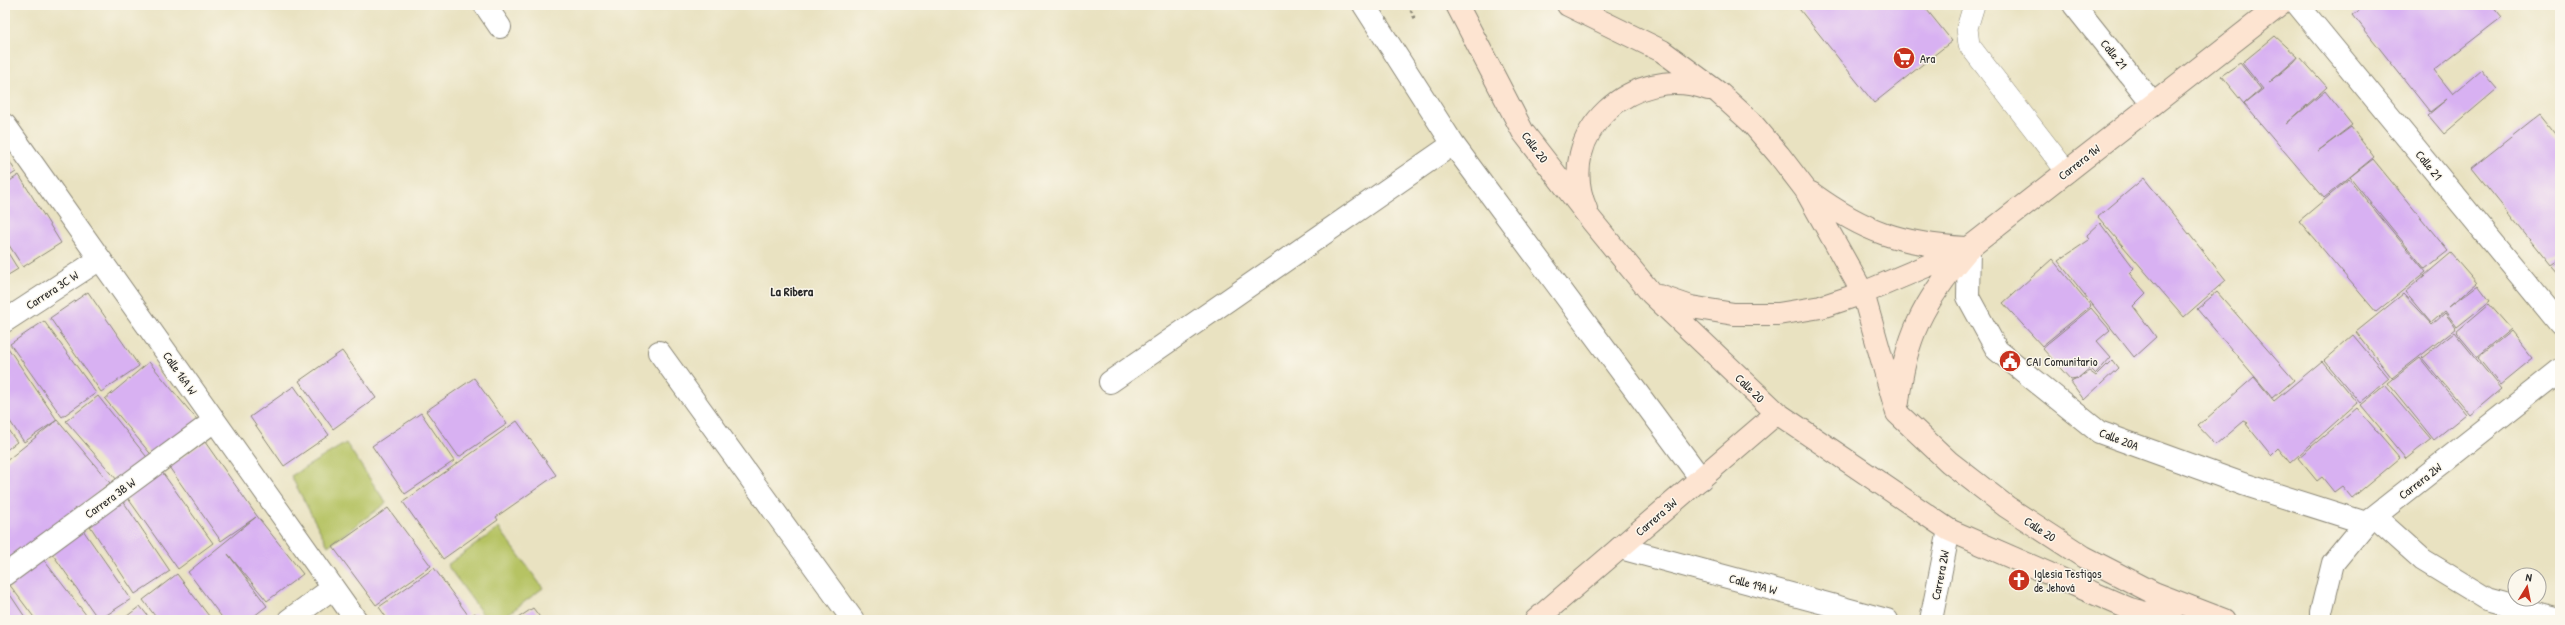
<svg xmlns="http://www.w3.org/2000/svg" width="2565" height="625" font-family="'Patrick Hand',sans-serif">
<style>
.green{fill:#b6c364;stroke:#707748}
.building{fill:#d8b1f2}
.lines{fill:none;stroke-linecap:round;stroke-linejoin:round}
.lane-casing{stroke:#8a8676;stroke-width:22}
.street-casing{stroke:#8a8676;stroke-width:24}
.secondary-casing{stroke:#8a8676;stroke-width:24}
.path{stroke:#8a8676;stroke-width:2.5;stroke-dasharray:3 3;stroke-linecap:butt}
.lane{stroke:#fff;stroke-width:21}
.street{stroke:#fff;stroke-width:22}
.secondary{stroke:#fde4d1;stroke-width:22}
.labels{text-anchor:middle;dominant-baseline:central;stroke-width:3;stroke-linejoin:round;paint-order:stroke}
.street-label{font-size:12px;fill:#2b2b2b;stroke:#fbf7ec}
.poi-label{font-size:12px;fill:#2b2b2b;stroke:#fbf7ec;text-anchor:start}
.neighbourhood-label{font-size:13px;font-weight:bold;fill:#2b2b2b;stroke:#fbf7ec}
</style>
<rect width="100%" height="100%" fill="#fbf7ec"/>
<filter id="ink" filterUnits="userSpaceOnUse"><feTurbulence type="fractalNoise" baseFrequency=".025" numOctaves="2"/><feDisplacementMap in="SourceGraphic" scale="8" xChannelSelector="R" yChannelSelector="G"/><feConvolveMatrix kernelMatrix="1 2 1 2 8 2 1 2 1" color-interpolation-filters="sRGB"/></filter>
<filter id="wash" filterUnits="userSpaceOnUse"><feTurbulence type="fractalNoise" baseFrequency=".012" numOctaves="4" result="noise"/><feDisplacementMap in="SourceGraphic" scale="16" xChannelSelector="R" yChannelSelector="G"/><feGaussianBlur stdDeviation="0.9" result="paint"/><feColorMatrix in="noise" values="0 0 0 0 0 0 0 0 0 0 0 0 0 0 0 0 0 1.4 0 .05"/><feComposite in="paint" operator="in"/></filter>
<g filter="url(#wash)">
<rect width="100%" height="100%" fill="#e9e2c1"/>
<!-- green -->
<path class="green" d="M 346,443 L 386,503 L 328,546 L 291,476 Z
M 499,528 L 543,588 L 500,620 L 487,620 L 447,565 Z"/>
<g id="blocks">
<!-- building -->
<path class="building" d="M 1796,5 L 1923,5 L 1952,41 L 1874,103 Z
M 2366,5 L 2492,5 L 2502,17 L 2434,70 L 2453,94 L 2481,70 L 2497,89 L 2444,134 L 2428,115 L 2447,99 L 2430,112 L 2353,15 Z
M 2275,36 L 2298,57 L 2269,83 L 2300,57 L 2327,87 L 2286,124 L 2325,91 L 2352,125 L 2318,151 L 2351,127 L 2374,157 L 2324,198 L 2244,104 L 2263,89 L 2242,63 Z
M 2240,63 L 2261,89 L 2244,104 L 2221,76 Z
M 2540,114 L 2560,139 L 2560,258 L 2550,265 L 2472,168 Z
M 5,154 L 16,172 L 5,179 Z
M 2373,159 L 2448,251 L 2425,269 L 2350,177 Z
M 19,175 L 61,243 L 23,267 L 5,239 L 5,184 Z
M 2144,178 L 2226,280 L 2184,317 L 2098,217 Z
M 2349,179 L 2426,272 L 2376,312 L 2299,221 Z
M 2100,223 L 2134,268 L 2129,273 L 2146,293 L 2133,306 L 2156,337 L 2134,357 L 2058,261 L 2089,240 L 2087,235 Z
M 5,248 L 18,269 L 5,277 Z
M 2451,253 L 2477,283 L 2449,307 L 2478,285 L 2490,301 L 2457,327 L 2445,311 L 2431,323 L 2405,292 Z
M 2052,259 L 2091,306 L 2042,346 L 2003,303 Z
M 2560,260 L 2560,276 L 2552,267 Z
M 88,292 L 139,366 L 101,392 L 50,318 Z
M 2217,292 L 2294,380 L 2273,398 L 2197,309 Z
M 2403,294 L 2432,325 L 2445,313 L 2456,328 L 2392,378 L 2356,332 Z
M 2489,304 L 2511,329 L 2477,357 L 2456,332 Z
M 2091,308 L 2110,330 L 2097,341 L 2111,357 L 2096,374 L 2090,368 L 2077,379 L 2089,371 L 2096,376 L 2112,360 L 2118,368 L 2084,400 L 2071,382 L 2077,379 L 2071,380 L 2042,348 Z
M 44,321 L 96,393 L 62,417 L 10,344 Z
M 2511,331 L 2533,358 L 2500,385 L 2478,358 Z
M 2454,332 L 2501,389 L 2470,415 L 2422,358 Z
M 2353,335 L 2389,378 L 2360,403 L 2324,360 Z
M 6,345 L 57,420 L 24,442 L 5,414 Z
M 342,351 L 376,398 L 333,429 L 299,381 Z
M 2420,358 L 2466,414 L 2434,440 L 2388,383 Z
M 2322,361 L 2357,403 L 2290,463 L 2278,448 L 2271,455 L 2246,424 L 2248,423 L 2244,421 L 2216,445 L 2198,426 L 2254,377 L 2274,401 Z
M 149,362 L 199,422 L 154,458 L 105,399 Z
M 474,378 L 507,424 L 459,457 L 426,411 Z
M 2385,385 L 2431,439 L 2406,459 L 2361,405 Z
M 294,386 L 329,435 L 284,466 L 250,417 Z
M 98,396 L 150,461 L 118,481 L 66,421 Z
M 2357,408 L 2400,458 L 2352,498 L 2342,486 L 2334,492 L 2322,477 L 2317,481 L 2298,458 Z
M 421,413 L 454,461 L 405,494 L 372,446 Z
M 57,420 L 110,483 L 5,566 L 5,462 Z
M 517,421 L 556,475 L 496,517 L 498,520 L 443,559 L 403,502 Z
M 5,426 L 17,442 L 5,451 Z
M 205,442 L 257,516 L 303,574 L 267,601 L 228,554 L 267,606 L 249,620 L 224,620 L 188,572 L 256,517 L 221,541 L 169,467 Z
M 162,472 L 213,543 L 178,569 L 127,497 Z
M 123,501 L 170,571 L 135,594 L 88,523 Z
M 388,508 L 431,566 L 376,605 L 333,547 Z
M 83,530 L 131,599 L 99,620 L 51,552 Z
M 43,559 L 90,620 L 36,620 L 9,584 Z
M 434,568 L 468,615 L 460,620 L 388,620 L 379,607 Z
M 177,574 L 212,620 L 158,620 L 143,600 Z
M 5,587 L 27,620 L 5,620 Z
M 140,606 L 151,620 L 122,620 Z
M 533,608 L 542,620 L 515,620 Z
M 475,613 L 480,620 L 465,620 Z"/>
</g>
</g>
<g filter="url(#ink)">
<use href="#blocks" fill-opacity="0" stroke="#8a8676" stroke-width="1"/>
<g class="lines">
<!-- lane casing -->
<g class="lane-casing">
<path id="lane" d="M 1974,5 L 1967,28 L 1969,45 L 2067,172"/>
</g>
<!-- street casing -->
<g class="street-casing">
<path id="street" d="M 485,5 L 500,27
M 1364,5 L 1453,144 L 1701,479
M 2074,5 L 2153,104
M 2298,5 L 2560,324
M 5,125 L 356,620
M 1969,248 L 1968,297 L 1997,350 L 2099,432 L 2243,484 L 2366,523
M 5,321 L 100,259
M 659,352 L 853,620
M 1110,382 L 1453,144
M 2375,517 L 2423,560 L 2487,599 L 2560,619
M 1620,548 L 1887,620
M 5,575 L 214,421
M 289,620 L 333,588
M 1931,620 L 1949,530
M 2321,620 L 2321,612 L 2333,563 L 2366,523 L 2560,370"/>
</g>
<!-- secondary casing -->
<g class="secondary-casing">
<path id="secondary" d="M 1457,5 L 1523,132 L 1592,221 L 1651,293 L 1777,413 L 1949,530 L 2130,609 L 2172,620
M 1568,5 L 1662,51 L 1719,93 L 1751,122 L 1779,155 L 1805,189 L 1863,293 L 1897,413 L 1949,462 L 2007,507 L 2084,557 L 2154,593 L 2224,620
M 1811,193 C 1865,232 1900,244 1966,248
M 1586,209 C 1553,133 1634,62 1708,89
M 1659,296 L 1691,307 L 1734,314 L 1778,314 L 1821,307 L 1863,293 L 1969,248 L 2280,5
M 1898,402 C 1905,337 1924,301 1966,252
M 1536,620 L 1777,413"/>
</g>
<!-- path -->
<path class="path" d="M 1408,5 L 1416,21"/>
<!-- lane -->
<use href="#lane" class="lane"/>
<!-- street -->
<use href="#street" class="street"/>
<!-- secondary -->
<use href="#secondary" class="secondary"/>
</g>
</g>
<!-- icons -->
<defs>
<g id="supermarket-disc" transform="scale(1.15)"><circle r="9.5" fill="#c8321e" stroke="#fbf7ec"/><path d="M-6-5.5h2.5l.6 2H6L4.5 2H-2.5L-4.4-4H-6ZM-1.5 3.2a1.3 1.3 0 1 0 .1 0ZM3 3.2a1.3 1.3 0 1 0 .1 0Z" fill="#fff"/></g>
<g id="civic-disc" transform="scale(1.15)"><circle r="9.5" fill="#c8321e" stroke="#fbf7ec"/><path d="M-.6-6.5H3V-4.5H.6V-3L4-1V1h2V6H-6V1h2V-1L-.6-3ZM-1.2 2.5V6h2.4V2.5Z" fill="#fff"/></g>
<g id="church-disc" transform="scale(1.15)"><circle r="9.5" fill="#c8321e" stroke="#fbf7ec"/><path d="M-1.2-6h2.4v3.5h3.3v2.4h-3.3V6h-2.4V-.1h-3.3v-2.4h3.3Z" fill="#fff"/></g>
</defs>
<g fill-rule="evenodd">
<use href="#supermarket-disc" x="1904" y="58"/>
<use href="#civic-disc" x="2010" y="361"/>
<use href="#church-disc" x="2019" y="580"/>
</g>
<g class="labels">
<!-- street labels -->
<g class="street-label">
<text transform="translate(2114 54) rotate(51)">Calle 21</text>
<text transform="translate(1535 147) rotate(53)">Calle 20</text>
<text transform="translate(2079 162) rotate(-38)">Carrera 1W</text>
<text transform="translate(2429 165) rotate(51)">Calle 21</text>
<text transform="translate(52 290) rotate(-33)">Carrera 3C W</text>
<text transform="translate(180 373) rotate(55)">Calle 16A W</text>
<text transform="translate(1750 388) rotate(44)">Calle 20</text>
<text transform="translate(2119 439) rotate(21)">Calle 20A</text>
<text transform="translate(2420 481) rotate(-38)">Carrera 2W</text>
<text transform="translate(110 498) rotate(-36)">Carrera 3B W</text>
<text transform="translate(1656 517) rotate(-41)">Carrera 3W</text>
<text transform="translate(2040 529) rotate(33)">Calle 20</text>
<text transform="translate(1940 575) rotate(-79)">Carrera 2W</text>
<text transform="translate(1753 584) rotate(15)">Calle 19A W</text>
</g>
<!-- poi labels -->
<g class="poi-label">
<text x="1920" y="58">Ara</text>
<text x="2026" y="361">CAI Comunitario</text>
<text x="2034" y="573">Iglesia Testigos<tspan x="2034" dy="14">de Jehová</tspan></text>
</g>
<!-- neighbourhood labels -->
<g class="neighbourhood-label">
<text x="792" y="291">La Ribera</text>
</g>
</g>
<!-- margin -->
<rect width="2565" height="625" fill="none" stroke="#fbf7ec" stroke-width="20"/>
<!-- north arrow -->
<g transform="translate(2527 587) rotate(10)"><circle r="19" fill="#fbf7ec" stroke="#a8a59f"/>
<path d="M0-3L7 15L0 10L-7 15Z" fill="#c8321e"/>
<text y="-6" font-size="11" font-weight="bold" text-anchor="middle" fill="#2b2b2b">N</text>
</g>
</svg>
